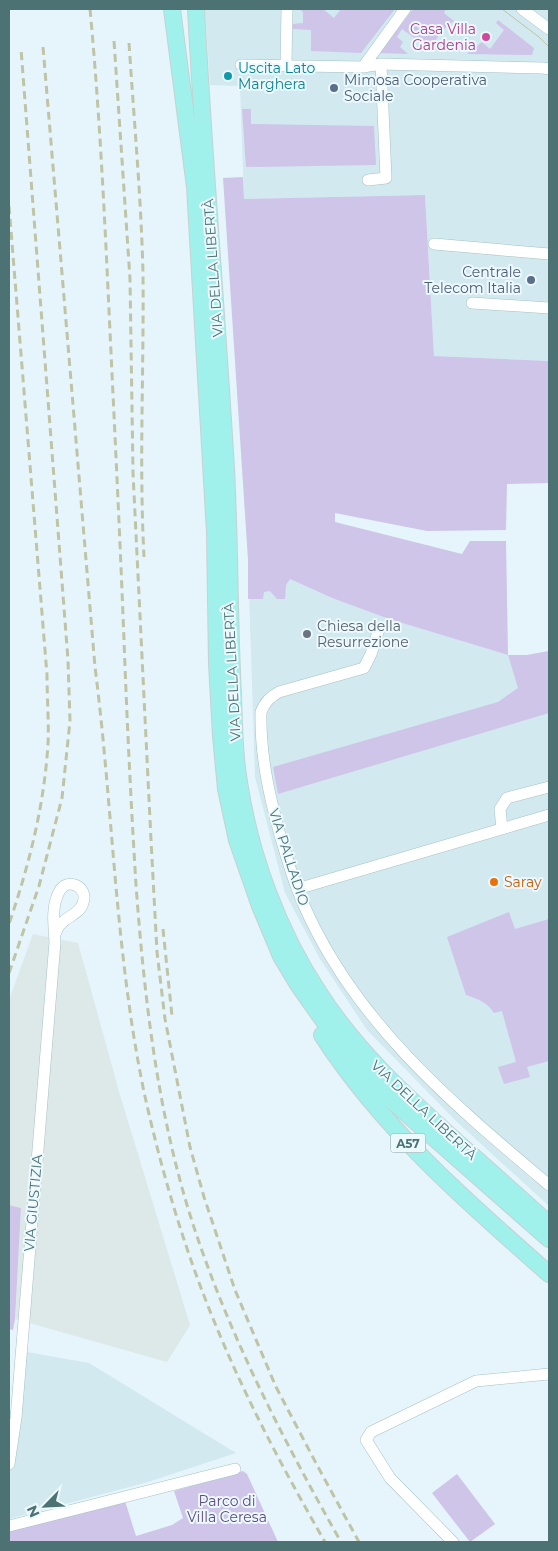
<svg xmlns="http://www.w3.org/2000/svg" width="558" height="1551" font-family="Montserrat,sans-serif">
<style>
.residential{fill:#d2e9ef}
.industrial{fill:#dde8e9}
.green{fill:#cec5e8}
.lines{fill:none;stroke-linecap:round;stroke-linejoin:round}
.minor-casing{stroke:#a5c2c5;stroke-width:12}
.highway-casing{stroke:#c6d2d2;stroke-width:18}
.minor{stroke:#fff;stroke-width:11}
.highway{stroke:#a0f1eb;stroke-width:16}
.tram{stroke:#bec4a5;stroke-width:1}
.rail{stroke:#bec4a5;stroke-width:3;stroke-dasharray:8 5;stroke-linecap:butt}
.hotel-dot{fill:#d1479c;stroke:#ecf9fe;stroke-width:2}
.culture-dot{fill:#0f9aa8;stroke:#ecf9fe;stroke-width:2}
.service-dot{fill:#5c6f8a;stroke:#ecf9fe;stroke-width:2}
.worship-dot{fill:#6b7280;stroke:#ecf9fe;stroke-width:2}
.food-dot{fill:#e8710a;stroke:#ecf9fe;stroke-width:2}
.labels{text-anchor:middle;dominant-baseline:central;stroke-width:4;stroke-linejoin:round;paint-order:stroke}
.shield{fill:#ecf9fe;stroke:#7c9a9d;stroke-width:1}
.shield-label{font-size:12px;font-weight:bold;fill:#4c7273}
.hotel-label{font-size:14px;fill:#b23c85;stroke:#ecf9fe;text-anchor:end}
.culture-label{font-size:14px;fill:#0d838f;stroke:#ecf9fe;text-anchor:start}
.service-label{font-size:14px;fill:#4e5e75;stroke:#ecf9fe;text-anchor:start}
.street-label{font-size:14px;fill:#4c7273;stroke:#ecf9fe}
.worship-label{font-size:14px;fill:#5b616d;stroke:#ecf9fe;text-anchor:start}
.food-label{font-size:14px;fill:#c56008;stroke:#ecf9fe;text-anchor:start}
.park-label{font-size:14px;fill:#5f4b83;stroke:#ecf9fe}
</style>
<rect width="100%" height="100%" fill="#e6f5fb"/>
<!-- residential -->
<path class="residential" d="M 205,9 L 549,9 L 549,361 L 434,356 L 425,195 L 244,199 L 240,86 L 210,85 Z
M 248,560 L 332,598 L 389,619 L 508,655 L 527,655 L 549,651 L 549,1206 L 457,1122 L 367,1030 L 320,959 L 285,893 L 255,777 Z
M 16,1350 L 89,1363 L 236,1453 L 148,1482 L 9,1519 L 9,1410 L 11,1410 Z"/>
<!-- industrial -->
<path class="industrial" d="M 33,934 L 78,943 L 120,1095 L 190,1325 L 167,1362 L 15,1319 L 21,1208 L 9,1205 L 9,1000 Z"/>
<!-- green -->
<path class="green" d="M 299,9 L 323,9 L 334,18 L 341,9 L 395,9 L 361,53 L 311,51 L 311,30 L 293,29 L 293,24 L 303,23 L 303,12 Z
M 413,9 L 446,9 L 444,13 L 454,21 L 443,30 L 432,45 L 417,40 L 402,29 L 397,37 L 403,42 L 400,47 L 408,54 L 379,53 Z
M 498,20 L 534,48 L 532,55 L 467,54 L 482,42 L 490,49 L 504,30 L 496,23 Z
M 242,109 L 251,109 L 251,124 L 374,126 L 376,165 L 246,167 Z
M 243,177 L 244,199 L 425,195 L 434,356 L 549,361 L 549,483 L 507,484 L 506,530 L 427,531 L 335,513 L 335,522 L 462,554 L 470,541 L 506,541 L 508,655 L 527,655 L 549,651 L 549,713 L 278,794 L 273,767 L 498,702 L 518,688 L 508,655 L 389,619 L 332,598 L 290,579 L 286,585 L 285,599 L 277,599 L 270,591 L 264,592 L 263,599 L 248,599 L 248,560 L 223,178 Z
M 509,912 L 515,929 L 549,919 L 549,1061 L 527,1067 L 530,1077 L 504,1084 L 498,1067 L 516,1062 L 502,1011 L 494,1013 C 487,1002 478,999 466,995 L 447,937 Z
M 9,1205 L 21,1208 L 15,1319 L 13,1330 L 9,1329 Z
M 243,1471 L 247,1474 L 278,1542 L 9,1542 L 9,1530 L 125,1501 L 136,1536 L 172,1525 L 183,1518 L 174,1491 Z
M 457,1474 L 495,1524 L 470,1542 L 432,1493 Z"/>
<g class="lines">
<!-- minor casing -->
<g class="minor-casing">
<path id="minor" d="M 522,9 L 549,29
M 241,65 L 363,67 L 381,64 L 543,68 L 549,69
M 286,65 L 287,9
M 363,67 L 405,9
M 368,180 L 386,178 L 381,64
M 434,244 L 549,254
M 472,303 L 549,308
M 379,629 L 371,654 L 364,668 L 279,692 C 270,697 265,702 261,712 C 260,754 269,795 280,835 C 287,858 293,881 303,903 C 354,1022 453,1104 549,1185
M 502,829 L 500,809 L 507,798 L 549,787
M 297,889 L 549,815
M 9,1464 L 16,1418 L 55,942 C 54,926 51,907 59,892 C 67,876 89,887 83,903 C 80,914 67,916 61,924 C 58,926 57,930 55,934
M 9,1526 L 235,1469
M 453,1542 L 390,1478 L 366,1440 L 371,1432 L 476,1381 L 549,1374"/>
</g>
<!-- highway casing -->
<g class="highway-casing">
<path id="highway" d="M 172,9 L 195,187 L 215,532 L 217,663 L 221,736 L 226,789 L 237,840 L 260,906 L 281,956 L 299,986 L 328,1027 L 382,1092 L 549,1239
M 196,9 C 204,162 217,315 226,469 C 230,544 229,620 233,695 C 234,724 234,754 239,782 C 250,855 278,931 319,993 C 357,1052 407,1097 459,1144 C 489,1170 519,1197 549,1224
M 322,1035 C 382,1128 467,1202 549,1274"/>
</g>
<!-- minor -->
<use href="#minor" class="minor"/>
<!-- highway -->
<use href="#highway" class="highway"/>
<!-- tram -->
<path class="tram" d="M 502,9 L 539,37 L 549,47"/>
<!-- rail -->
<path class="rail" d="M 90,9 C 100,116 105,224 110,332 C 115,435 120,538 124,640 C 127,722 131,804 136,885 C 144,993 156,1101 187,1205 C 223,1324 280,1434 341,1542
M 114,41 L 130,279 L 133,473 L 151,840 L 157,952 L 165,1019 L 190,1147 L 204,1197 L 235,1290 L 276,1387 L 318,1467 L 359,1542
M 129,43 C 134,120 141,196 143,273 C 144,368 139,463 144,557
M 43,47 L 95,667 C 113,808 115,952 144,1092 C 162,1174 186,1255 219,1333 C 249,1405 286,1474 325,1542
M 9,206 L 47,675 C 47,698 49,722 48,744 C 44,807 29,865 9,924
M 163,929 L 172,1016
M 9,973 L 39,886 L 62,798 L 70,721 L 68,660 L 21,49"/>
</g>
<!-- markers -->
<circle class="hotel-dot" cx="486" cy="37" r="5"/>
<circle class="culture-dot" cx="228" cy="76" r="5"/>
<g class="service-dot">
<circle cx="334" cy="88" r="5"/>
<circle cx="531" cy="280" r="5"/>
</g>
<circle class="worship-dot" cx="307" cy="634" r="5"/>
<circle class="food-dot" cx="494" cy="882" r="5"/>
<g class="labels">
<!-- shield labels -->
<rect class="shield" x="390.5" y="1133.5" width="35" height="19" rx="4"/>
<g class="shield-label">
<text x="408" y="1143">A57</text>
</g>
<!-- hotel labels -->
<g class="hotel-label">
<text x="476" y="29">Casa Villa<tspan x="476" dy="16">Gardenia</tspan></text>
</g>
<!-- culture labels -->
<g class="culture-label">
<text x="238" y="68">Uscita Lato<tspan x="238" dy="16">Marghera</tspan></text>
</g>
<!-- service labels -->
<g class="service-label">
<text x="344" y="80">Mimosa Cooperativa<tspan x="344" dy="16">Sociale</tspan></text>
<text x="521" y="272" text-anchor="end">Centrale<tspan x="521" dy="16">Telecom Italia</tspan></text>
</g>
<!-- street labels -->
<g class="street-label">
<text transform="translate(213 268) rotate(-94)">VIA DELLA LIBERTÀ</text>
<text transform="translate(232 672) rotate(-93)">VIA DELLA LIBERTÀ</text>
<text transform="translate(289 857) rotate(72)">VIA PALLADIO</text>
<text transform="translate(424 1110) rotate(43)">VIA DELLA LIBERTÀ</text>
<text transform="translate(33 1203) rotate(-85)">VIA GIUSTIZIA</text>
</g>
<!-- worship labels -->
<g class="worship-label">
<text x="317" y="626">Chiesa della<tspan x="317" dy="16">Resurrezione</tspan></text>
</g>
<!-- food labels -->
<g class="food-label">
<text x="504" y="882">Saray</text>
</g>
<!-- park labels -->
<g class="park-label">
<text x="227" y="1501">Parco di<tspan x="227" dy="16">Villa Ceresa</tspan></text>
</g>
</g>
<!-- border -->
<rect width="558" height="1551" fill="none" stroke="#4c7273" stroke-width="20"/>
<!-- north arrow -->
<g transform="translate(45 1506) rotate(246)" stroke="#ecf9fe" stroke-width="4" paint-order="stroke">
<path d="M0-4L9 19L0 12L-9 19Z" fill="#4c7273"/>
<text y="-8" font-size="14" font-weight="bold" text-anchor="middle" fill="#4c7273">N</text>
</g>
</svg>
